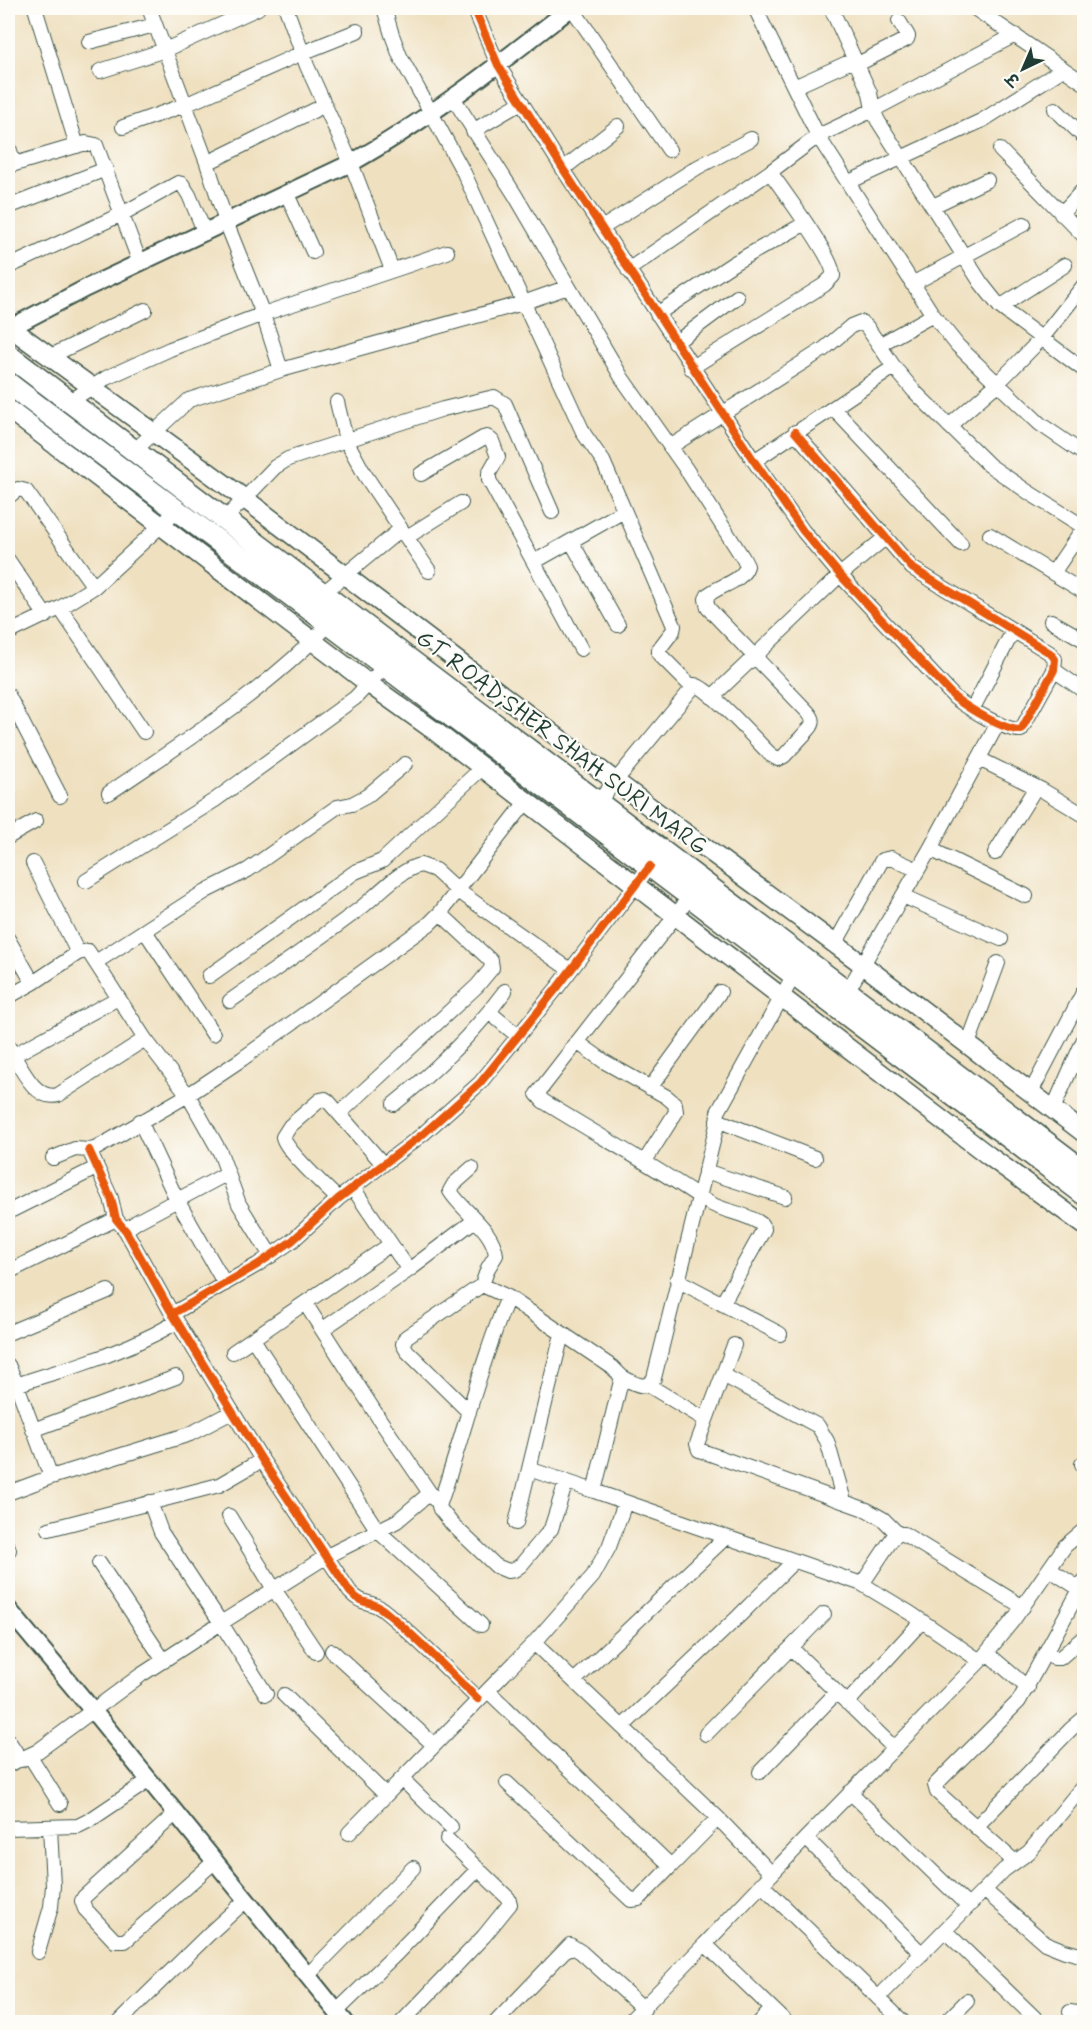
<svg xmlns="http://www.w3.org/2000/svg" width="1092" height="2030" font-family="Mynerve,'Playpen Sans Deva',sans-serif">
<style>
.lines{fill:none;stroke-linecap:round;stroke-linejoin:round}
.minor-casing{stroke:#3e5549;stroke-width:16}
.tertiary-casing{stroke:#3e5549;stroke-width:20}
.secondary-casing{stroke:#3e5549;stroke-width:21}
.primary-casing{stroke:#3e5549;stroke-width:24}
.minor{stroke:#fff;stroke-width:14}
.tertiary{stroke:#fff;stroke-width:16}
.secondary{stroke:#fff;stroke-width:18}
.primary{stroke:#fff;stroke-width:21}
.rail{stroke:#1f3d34;stroke-width:3;stroke-dasharray:9 4.5;stroke-linecap:butt}
.cycleway-casing{stroke:#fdfcf7;stroke-width:11}
.cycleway{stroke:#e8590c;stroke-width:8}
.labels{text-anchor:middle;dominant-baseline:central;stroke-width:4.5;stroke-linejoin:round;paint-order:stroke}
.street-label{font-size:24px;fill:#1f3d34;stroke:#fdfcf7}
</style>
<rect width="100%" height="100%" fill="#fdfcf7"/>
<filter id="ink" filterUnits="userSpaceOnUse"><feTurbulence type="fractalNoise" baseFrequency=".0167" numOctaves="2"/><feDisplacementMap in="SourceGraphic" scale="12" xChannelSelector="R" yChannelSelector="G"/><feConvolveMatrix kernelMatrix="1 2 1 2 8 2 1 2 1" color-interpolation-filters="sRGB"/></filter>
<filter id="wash" filterUnits="userSpaceOnUse"><feTurbulence type="fractalNoise" baseFrequency=".008" numOctaves="4" result="noise"/><feDisplacementMap in="SourceGraphic" scale="24" xChannelSelector="R" yChannelSelector="G"/><feGaussianBlur stdDeviation="1.35" result="paint"/><feColorMatrix in="noise" values="0 0 0 0 0 0 0 0 0 0 0 0 0 0 0 0 0 1.4 0 .05"/><feComposite in="paint" operator="in"/></filter>
<g filter="url(#wash)">
<rect width="100%" height="100%" fill="#efe0c0"/>
</g>
<g filter="url(#ink)">
<g class="lines">
<!-- minor casing -->
<g class="minor-casing">
<path id="minor" d="M 35,8 L 77,146
M 149,8 L 207,163 L 226,222 L 263,314 L 281,370
M 286,8 L 307,66 L 351,163 L 392,270
M 384,8 L 392,35 L 400,56 L 464,173 L 584,434 L 603,461 L 674,626 L 673,631 L 659,649 L 659,654 L 692,687
M 474,8 L 498,65 L 563,169 L 754,461 L 803,531 L 840,575 L 955,698 C 968,708 1005,731 1021,730 L 1054,670 L 1055,659 L 1050,653 L 912,568 L 795,432
M 572,8 L 669,150
M 755,8 L 818,136 L 933,315 L 958,346 L 1040,424 L 1084,454
M 831,8 L 870,93 L 873,110 L 878,121 L 981,283 L 1000,307 L 1084,370
M 974,8 L 1084,83
M 89,42 L 155,25
M 856,65 L 907,39 L 908,36 L 899,21
M 100,71 L 165,50 L 258,8
M 794,87 L 854,60
M 454,99 L 515,195 L 622,378 L 686,469 L 743,558 L 747,566 C 742,582 720,585 708,595 L 706,599 L 708,608 L 805,709 C 812,716 816,721 809,729 L 784,756 L 778,759 L 771,755 C 757,742 710,688 695,685 L 593,808
M 1055,109 L 1084,137
M 123,127 L 185,105 L 302,53 L 357,31
M 473,131 L 522,102
M 8,144 L 14,164
M 1000,150 L 1084,236
M 207,163 L 325,105
M 8,166 L 86,143 L 96,145 L 140,263
M 563,169 L 618,126
M 849,182 L 983,120 L 1063,69
M 287,194 L 313,252
M 933,206 L 987,180
M 8,207 L 106,169
M 1061,214 L 1084,189
M 602,228 L 698,167 L 751,139
M 8,267 L 122,214 L 178,183 L 182,184 L 189,195 L 205,233
M 628,270 L 770,172 L 818,136 L 873,110 L 1015,35
M 912,284 L 1024,224
M 1000,307 L 1065,265
M 657,314 L 734,263 L 806,223
M 675,343 L 737,297
M 879,345 L 933,315
M 49,357 L 145,310
M 691,368 L 824,285 L 833,276 C 836,261 781,188 770,172
M 69,402 L 106,378 L 170,349 L 263,314 L 447,252
M 337,402 L 346,440 L 365,475 L 429,571
M 833,408 L 961,544
M 949,426 L 997,384 L 1042,338 L 1084,285
M 670,447 L 824,349 L 851,326 L 861,322 L 867,327 L 894,367 L 914,391 L 989,465 L 1028,492 L 1084,527
M 134,451 L 189,400 L 281,370 L 523,303 L 568,287
M 754,461 L 894,367
M 421,474 L 483,438 L 487,437 L 492,441 L 498,457 L 489,473 L 489,480 L 581,649
M 8,497 L 18,489 L 26,491 L 94,587 L 60,608
M 224,520 L 275,467 L 288,459 L 443,409 L 494,397 L 505,404 L 552,512
M 990,535 L 1084,592
M 407,537 L 461,503
M 571,541 L 618,625
M 8,560 L 46,616
M 534,562 L 624,511
M 1053,573 L 1084,527
M 94,587 L 168,519
M 322,594 L 401,529
M 1051,621 L 1084,640
M 8,633 L 60,608 L 144,732
M 1054,670 L 1084,691
M 8,695 L 60,796
M 712,697 L 840,575 L 886,537
M 972,710 L 1013,631
M 979,759 L 1042,790 L 1084,815
M 109,793 C 185,741 266,691 329,624
M 8,837 L 36,821
M 930,849 L 1026,896
M 995,853 L 1036,787
M 33,863 L 78,953
M 86,881 L 215,800 L 355,698 L 385,666
M 903,896 L 1001,939
M 690,897 L 537,1094 L 543,1101 C 597,1135 653,1165 706,1201 C 722,1212 745,1212 761,1224 L 764,1229 L 722,1304
M 145,931 L 213,1034
M 8,939 L 33,983
M 835,944 L 882,860 L 891,858 L 918,870
M 96,962 L 206,891 L 248,870 L 337,807 L 352,804 L 367,796 L 405,764
M 209,976 L 355,872 L 382,861 L 482,768
M 847,992 L 930,849 L 998,723
M 8,997 L 33,983 L 78,953 L 88,951 L 145,1039 L 188,1095 L 95,1149 L 89,1150 L 75,1149 L 53,1158
M 230,1001 C 274,970 319,940 362,907 C 377,895 402,868 421,865 L 435,870 L 457,890 L 570,970
M 489,1012 L 518,1036
M 577,1042 L 605,1062 L 667,1097 L 675,1104 L 676,1112 L 645,1161
M 968,1044 L 998,963
M 8,1046 C 19,1063 34,1102 58,1095 L 145,1039
M 14,1055 L 118,998
M 650,1088 L 720,992
M 1031,1092 L 1084,991
M 394,1104 C 435,1071 474,1033 505,991
M 1053,1109 L 1084,1039
M 340,1113 L 477,986 L 492,968 L 491,961 L 488,958 L 440,913
M 717,1120 L 815,1158
M 140,1121 L 177,1200 L 225,1284
M 89,1150 L 111,1198 L 116,1219 L 126,1231 L 170,1310 L 262,1460 L 350,1592 C 363,1606 370,1600 382,1609 C 416,1636 446,1669 478,1699
M 705,1171 L 785,1197
M 338,1199 C 326,1187 286,1151 283,1137 L 290,1126 L 320,1100 L 325,1099 L 328,1101 L 383,1164
M 8,1212 L 96,1168
M 126,1231 L 128,1228 L 138,1221 L 228,1173
M 391,1244 L 409,1270
M 271,1256 L 239,1204 L 220,1152 L 188,1095 L 242,1059 L 429,924 L 440,913 L 526,802
M 8,1272 L 116,1219
M 677,1280 L 780,1334
M 482,1285 L 508,1297 L 612,1367 L 622,1377 L 594,1491 L 726,1537 L 574,1681
M 508,1297 C 480,1365 463,1437 439,1506 L 440,1509 L 452,1524 L 496,1566 L 508,1571 L 514,1570 L 521,1565 L 551,1529 L 566,1482
M 305,1303 L 380,1420 L 434,1499
M 172,1314 L 257,1265 L 292,1241 L 338,1199 L 423,1134 L 480,1083 L 557,988 L 650,866
M 323,1329 L 409,1270 L 475,1220
M 8,1333 L 108,1291
M 253,1339 L 378,1531 L 481,1625
M 734,1345 L 697,1444 L 699,1450 L 867,1510 L 883,1519 L 898,1534
M 233,1352 L 391,1244 L 353,1188
M 8,1365 L 17,1385 C 37,1377 58,1372 79,1365 C 113,1354 146,1340 177,1322
M 723,1375 L 818,1426 L 827,1441 L 844,1501
M 622,1377 C 634,1383 646,1392 654,1378 L 717,1125 L 718,1112 L 795,973
M 17,1385 L 51,1477 L 190,1434 L 232,1412
M 648,1385 L 706,1420
M 469,1412 L 407,1351 L 403,1344 L 406,1337 L 482,1285 L 488,1268 L 496,1255 C 493,1229 463,1212 450,1191 L 454,1184 L 472,1168
M 33,1430 L 176,1377
M 1082,1464 L 1084,1468
M 529,1469 L 562,1334
M 8,1493 L 51,1477
M 150,1502 L 161,1532 L 221,1623 L 327,1556 L 397,1521 L 430,1493
M 229,1516 L 274,1589 L 316,1652
M 516,1523 L 529,1469 L 594,1491
M 49,1529 L 219,1485 L 262,1460
M 726,1537 L 862,1584 L 910,1613 L 980,1661 L 1014,1619 L 1065,1546 L 1084,1530
M 8,1547 L 9,1550
M 99,1563 L 164,1661
M 1049,1569 L 1080,1589
M 862,1584 L 892,1539 L 898,1534 L 904,1534 L 1023,1607
M 534,1643 L 593,1576 L 609,1547 L 625,1503
M 791,1648 L 894,1748
M 332,1651 L 434,1745
M 1046,1652 L 1054,1658 L 1060,1658 L 1084,1637
M 987,1653 L 1028,1688
M 488,1691 L 671,1866 L 718,1818
M 284,1695 L 386,1795
M 847,1703 L 922,1621
M 622,1727 L 739,1616 L 794,1561
M 706,1734 L 824,1614
M 8,1740 L 21,1760
M 30,1756 L 60,1804
M 8,1765 L 38,1751 L 141,1675 L 221,1623 L 266,1694
M 760,1772 L 836,1693
M 402,1779 L 451,1827
M 507,1783 L 631,1900 L 639,1899 L 671,1866
M 850,1792 L 968,1906
M 175,1814 L 84,1897 L 82,1901 L 85,1909 L 115,1941 L 125,1941 L 214,1862
M 976,1827 L 937,1792 L 935,1785 L 1019,1701 L 1084,1582
M 8,1828 L 78,1826 L 90,1820 L 148,1781
M 349,1833 L 534,1643 L 718,1818 L 772,1874
M 806,1838 L 922,1954
M 1015,1862 L 976,1827 L 1071,1729 L 1084,1718
M 761,1884 L 903,2022
M 984,1890 L 1045,1943 L 1065,1951 L 1084,1956
M 945,1931 L 1039,2022
M 38,1952 L 51,1907 L 53,1886 L 50,1827
M 307,1976 L 413,1868
M 878,1998 L 1004,1870 L 1029,1852 L 1084,1785
M 336,2012 L 397,1953 L 478,1869
M 1070,2012 L 1084,2014
M 119,2022 L 209,1934 L 245,1901
M 402,2022 L 484,1936 L 510,1904 L 508,1898 L 447,1839
M 496,2022 L 570,1945 L 581,1952 L 644,2009
M 629,2022 L 705,1944
M 760,2022 L 772,2009
M 786,2022 L 705,1944 L 806,1838 L 980,1661
M 946,2022 L 967,2001"/>
</g>
<!-- tertiary casing -->
<g class="tertiary-casing">
<path id="tertiary" d="M 8,329 L 86,288 L 351,163 C 430,119 500,63 571,8
M 8,1609 L 94,1712 L 345,2022"/>
</g>
<!-- secondary casing -->
<g class="secondary-casing">
<path id="secondary" d="M 8,326 L 245,499 L 615,781 L 862,964 L 1084,1133
M 8,409 L 369,684 L 436,732 L 989,1156 L 1084,1225"/>
</g>
<!-- primary casing -->
<g class="primary-casing">
<path id="primary" d="M 8,355 L 1084,1171
M 8,383 C 119,468 232,551 344,635 C 591,821 838,1007 1084,1194"/>
</g>
<!-- minor -->
<use href="#minor" class="minor"/>
<!-- tertiary -->
<use href="#tertiary" class="tertiary"/>
<!-- secondary -->
<use href="#secondary" class="secondary"/>
<!-- primary -->
<use href="#primary" class="primary"/>
<!-- rail -->
<path class="rail" d="M 1077,8 L 1084,14"/>
<!-- cycleway casing -->
<g class="cycleway-casing">
<path id="cycleway" d="M 474,8 L 498,65 L 563,169 L 754,461 L 803,531 L 840,575 L 955,698 C 968,708 1005,731 1021,730 L 1054,670 L 1055,659 L 1050,653 L 912,568 L 795,432
M 89,1150 L 111,1198 L 116,1219 L 126,1231 L 170,1310 L 262,1460 L 350,1592 C 363,1606 370,1600 382,1609 C 416,1636 446,1669 478,1699
M 172,1314 L 257,1265 L 292,1241 L 338,1199 L 423,1134 L 480,1083 L 557,988 L 650,866"/>
</g>
<!-- cycleway -->
<use href="#cycleway" class="cycleway"/>
</g>
</g>
<g class="labels">
<!-- street labels -->
<g class="street-label">
<text transform="translate(561 743) rotate(37)">GT ROAD;SHER SHAH SURI MARG</text>
</g>
</g>
<!-- margin -->
<rect width="1092" height="2030" fill="none" stroke="#fdfcf7" stroke-width="30"/>
<!-- north arrow -->
<g transform="translate(1023 69) rotate(224)" stroke="#fdfcf7" stroke-width="4.5" paint-order="stroke">
<path d="M0-4.5L10 22L0 15L-10 22Z" fill="#1f3d34"/>
<text y="-9" font-size="16" font-weight="bold" text-anchor="middle" fill="#1f3d34">उ</text>
</g>
</svg>
